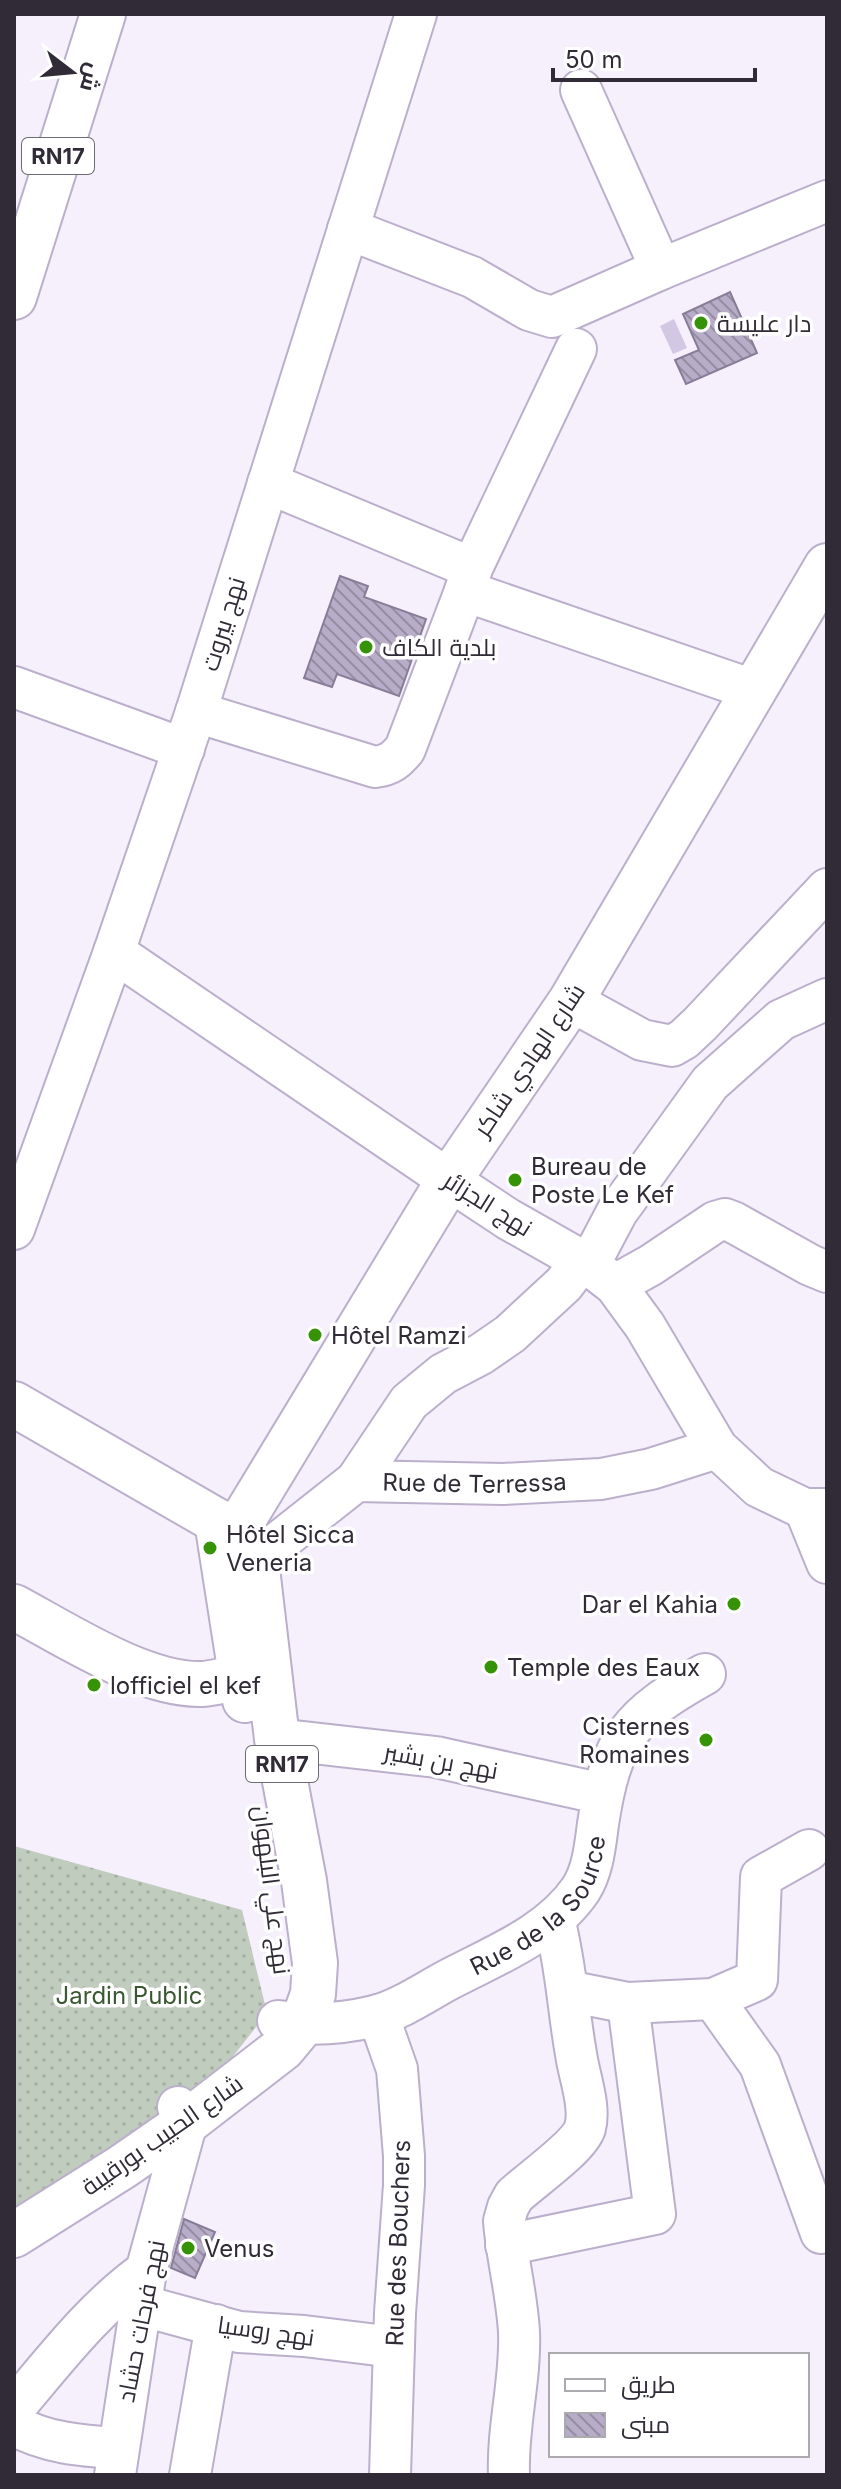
<svg xmlns="http://www.w3.org/2000/svg" width="841" height="2489" font-family="Inter,Cairo,sans-serif">
<style>
.grass{fill:url(#grass-dots)}
.water{fill:#d3c8e4}
.building{fill:url(#building-back-hatch);stroke:#877d96;stroke-width:2}
.lines{fill:none;stroke-linecap:round;stroke-linejoin:round}
.minor-casing{stroke:#bbafcb;stroke-width:44}
.major-casing{stroke:#bbafcb;stroke-width:48}
.minor{stroke:#fff;stroke-width:40}
.major{stroke:#fff;stroke-width:44}
.poi-dot{fill:#369206;stroke:#fff;stroke-width:3}
.labels{text-anchor:middle;dominant-baseline:central;stroke-width:7;stroke-linejoin:round;paint-order:stroke}
.shield{fill:#fff;stroke:#6e6b72;stroke-width:2}
.shield-label{font-size:22px;font-weight:bold;fill:#302b36}
.poi-label{font-size:24px;fill:#302b36;stroke:#fff;text-anchor:start}
.street-label{font-size:24px;fill:#302b36;stroke:#fff}
.park-label{font-size:24px;fill:#3a5832;stroke:#fff}
</style>
<defs>
<pattern id="grass-dots" width="8" height="8" patternUnits="userSpaceOnUse" patternTransform="scale(2)"><rect width="8" height="8" fill="#c0ccbd"/><path d="M2 2h.1M6 6h.1" fill="none" stroke="#a5afa3" stroke-width="1.8" stroke-linecap="round"/></pattern>
<pattern id="building-back-hatch" width="6" height="6" patternUnits="userSpaceOnUse" patternTransform="scale(2)"><rect width="6" height="6" fill="#b8adc8"/><path d="M-1 5l2 2M0 0l6 6M5-1l2 2" fill="none" stroke="#968da3"/></pattern>
</defs>
<rect width="100%" height="100%" fill="#f5f0fc"/>
<!-- grass -->
<path class="grass" d="M 14,1846 L 242,1910 L 267,2013 L 231,2059 L 66,2183 L 14,2214 Z"/>
<!-- water -->
<path class="water" d="M 674,319 L 687,348 L 673,354 L 660,326 Z"/>
<!-- building -->
<path class="building" d="M 730,292 L 757,353 L 686,384 L 675,360 L 699,350 L 683,314 Z
M 340,576 L 368,586 L 364,597 L 426,619 L 399,696 L 337,674 L 332,687 L 304,678 Z
M 184,2219 L 215,2232 L 195,2278 L 171,2268 Z"/>
<g class="lines">
<!-- minor casing -->
<g class="minor-casing">
<g id="minor">
<path d="M 581,90 L 661,269"/>
<path d="M 348,229 L 472,277 L 529,310 L 552,317 L 661,269 L 827,201"/>
<path d="M 268,483 L 472,568"/>
<path d="M 465,591 L 753,690"/>
<path d="M 14,687 L 184,749"/>
<path d="M 196,712 L 375,767 C 390,765 396,760 405,749 L 465,591 L 472,568 L 576,349"/>
<path d="M 114,952 L 449,1180 L 508,1219 L 589,1265 L 615,1285 L 645,1326 L 717,1448 L 759,1487 L 805,1509 L 827,1509"/>
<path d="M 571,1001 L 642,1040 L 672,1046 L 684,1039 L 700,1024 L 827,889"/>
<path d="M 14,1229 L 114,952 L 196,712 L 416,14"/>
<path d="M 589,1265 L 617,1212 L 710,1083 L 781,1020 L 827,999"/>
<path d="M 615,1285 L 651,1265 L 715,1222 L 725,1219 L 733,1222 L 810,1265 L 827,1272"/>
<path d="M 356,1481 L 409,1402 L 443,1374 L 481,1354 L 510,1334 L 564,1284 L 582,1260"/>
<path d="M 805,1509 L 827,1563"/>
<path id="s1" d="M 256,1560 L 356,1481 L 503,1484 L 601,1479 L 651,1469 L 717,1448"/>
<path d="M 277,1739 L 436,1757 L 603,1794"/>
<path d="M 568,1991 L 628,2003 L 713,1999 L 757,1980 L 761,1877 L 809,1850"/>
<path d="M 713,1999 L 760,2065 L 821,2233"/>
<path d="M 378,2015 L 397,2069 L 404,2156 L 404,2185 L 395,2313 L 390,2475"/>
<path id="s2" d="M 278,2021 C 311,2026 342,2024 375,2016 C 399,2010 424,1993 446,1981 C 493,1956 550,1935 581,1889 C 593,1870 595,1846 598,1824 C 611,1738 630,1716 705,1674"/>
<path d="M 506,2245 L 655,2214 L 628,2003"/>
<path d="M 140,2305 L 239,2332 L 304,2336 L 394,2347"/>
<path d="M 14,2408 C 55,2360 94,2308 146,2271"/>
<path d="M 14,2425 C 45,2443 82,2446 118,2448"/>
<path d="M 115,2475 L 146,2271 L 187,2122 L 178,2107"/>
<path d="M 190,2475 L 216,2325"/>
<path d="M 509,2475 C 507,2427 521,2380 519,2332 C 517,2295 507,2259 504,2221 L 508,2207 L 514,2196 C 531,2180 579,2147 585,2128 C 591,2106 579,2076 576,2054 C 568,2009 566,1964 554,1919"/>
</g>
</g>
<!-- major casing -->
<g class="major-casing">
<path id="major" d="M 14,297 L 103,14
M 14,1404 L 217,1521 C 242,1529 248,1535 256,1560 L 277,1739 L 304,1881 L 315,1963 L 313,1994 L 302,2025 L 283,2048 L 187,2122 L 122,2167 L 14,2235
M 217,1521 L 245,1700
M 221,1547 L 238,1528 L 449,1180 L 571,1001 L 827,566
M 14,1607 C 65,1634 144,1686 202,1684 C 221,1683 248,1673 269,1670"/>
</g>
<!-- minor -->
<use href="#minor" class="minor"/>
<!-- major -->
<use href="#major" class="major"/>
</g>
<!-- markers -->
<g class="poi-dot">
<circle cx="701" cy="323" r="8"/>
<circle cx="366" cy="647" r="8"/>
<circle cx="515" cy="1180" r="8"/>
<circle cx="315" cy="1335" r="8"/>
<circle cx="210" cy="1548" r="8"/>
<circle cx="734" cy="1604" r="8"/>
<circle cx="491" cy="1667" r="8"/>
<circle cx="94" cy="1685" r="8"/>
<circle cx="706" cy="1740" r="8"/>
<circle cx="188" cy="2248" r="8"/>
</g>
<g class="labels">
<!-- shield labels -->
<g class="shield">
<rect x="22" y="138" width="72" height="36" rx="6"/>
<rect x="246" y="1746" width="72" height="36" rx="6"/>
</g>
<g class="shield-label">
<text x="58" y="156">RN17</text>
<text x="282" y="1764">RN17</text>
</g>
<!-- poi labels -->
<g class="poi-label">
<text x="717" y="323">دار عليسة</text>
<text x="382" y="647">بلدية الكاف</text>
<text x="531" y="1166">Bureau de<tspan x="531" dy="28">Poste Le Kef</tspan></text>
<text x="331" y="1335">Hôtel Ramzi</text>
<text x="226" y="1534">Hôtel Sicca<tspan x="226" dy="28">Veneria</tspan></text>
<text x="718" y="1604" text-anchor="end">Dar el Kahia</text>
<text x="507" y="1667">Temple des Eaux</text>
<text x="110" y="1685">lofficiel el kef</text>
<text x="690" y="1726" text-anchor="end">Cisternes<tspan x="690" dy="28">Romaines</tspan></text>
<text x="204" y="2248">Venus</text>
</g>
<!-- street labels -->
<g class="street-label">
<text transform="translate(223 624) rotate(-73)">نهج بيروت</text>
<text transform="translate(529 1060) rotate(-56)">شارع الهادي شاكر</text>
<text transform="translate(488 1204) rotate(32)">نهج الجزائر</text>
<text stroke="none"><textPath href="#s1" startOffset="246">Rue de Terressa</textPath></text>
<text transform="translate(441 1761) rotate(10)">نهج بن بشير</text>
<text transform="translate(272 1890) rotate(83)">نهج علي البلهوان</text>
<text stroke="none"><textPath href="#s2" startOffset="302">Rue de la Source</textPath></text>
<text transform="translate(162 2135) rotate(-35)">شارع الحبيب بورقيبة</text>
<text transform="translate(398 2243) rotate(-88)">Rue des Bouchers</text>
<text transform="translate(141 2321) rotate(-79)">نهج فرحات حشاد</text>
<text transform="translate(266 2331) rotate(8)">نهج روسيا</text>
</g>
<!-- park labels -->
<g class="park-label">
<text x="129" y="1995">Jardin Public</text>
</g>
</g>
<!-- border -->
<rect width="841" height="2489" fill="none" stroke="#302b36" stroke-width="32"/>
<!-- legend -->
<rect x="549" y="2353" width="260" height="104" fill="#ffffff" stroke="#acaaaf" stroke-width="2"/>
<rect x="565" y="2379" width="40" height="12" fill="#ffffff" stroke="#acaaaf" stroke-width="2"/>
<text x="621" y="2393" font-size="24" fill="#302b36">طريق</text>
<rect x="565" y="2413" width="40" height="24" fill="url(#building-back-hatch)" stroke="#acaaaf" stroke-width="2"/>
<text x="621" y="2433" font-size="24" fill="#302b36">مبنى</text>
<!-- north arrow -->
<g transform="translate(72 72) rotate(106)" stroke="#ffffff" stroke-width="6" paint-order="stroke">
<path d="M0-6L14 30L0 20L-14 30Z" fill="#302b36"/>
<text y="-12" font-size="22" font-weight="bold" text-anchor="middle" fill="#302b36">ش</text>
</g>
<!-- scale -->
<path d="M553 68v12h202v-12" fill="none" stroke="#302b36" stroke-width="4"/>
<text x="565" y="68" font-size="24" fill="#302b36" stroke="#ffffff" stroke-width="6" paint-order="stroke">50 m</text>
</svg>
